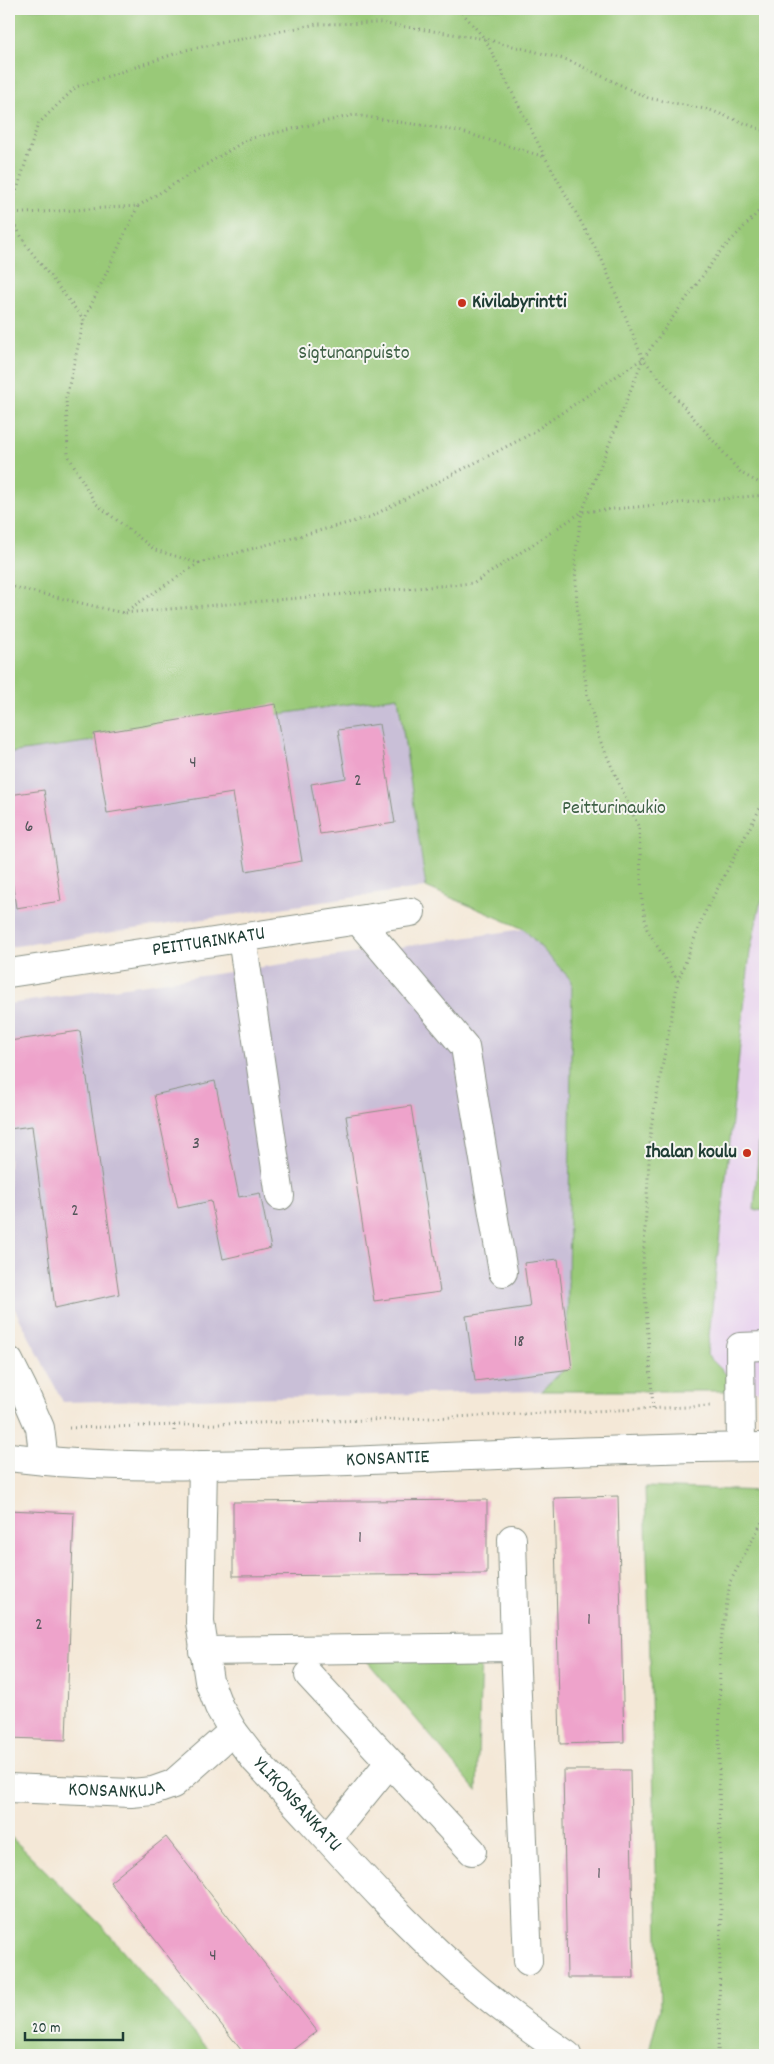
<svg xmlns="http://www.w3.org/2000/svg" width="774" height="2064" font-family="Dekko,sans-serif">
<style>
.built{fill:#e8d2ee}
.industrial{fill:#c9bfd7}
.green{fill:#99c978;stroke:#5c8356}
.building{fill:#eea3cb}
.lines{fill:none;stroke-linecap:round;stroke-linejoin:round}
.minor-casing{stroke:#8a9286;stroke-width:30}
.path{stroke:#8a9286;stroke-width:3;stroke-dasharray:1 4;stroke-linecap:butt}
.minor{stroke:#fff;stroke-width:28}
.poi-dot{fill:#c8321e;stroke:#f6f6f2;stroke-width:2}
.labels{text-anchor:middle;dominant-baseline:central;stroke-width:4;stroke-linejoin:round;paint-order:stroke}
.number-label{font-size:18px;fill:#53565a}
.poi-label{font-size:20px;font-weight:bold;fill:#1f3d34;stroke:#f6f6f2;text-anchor:start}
.park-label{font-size:20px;fill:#3e6045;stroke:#f6f6f2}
.street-label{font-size:20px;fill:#1f3d34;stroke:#f6f6f2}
</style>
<rect width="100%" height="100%" fill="#f6f6f2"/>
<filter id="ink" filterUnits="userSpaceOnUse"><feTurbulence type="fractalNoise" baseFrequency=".02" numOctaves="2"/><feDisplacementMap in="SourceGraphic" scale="10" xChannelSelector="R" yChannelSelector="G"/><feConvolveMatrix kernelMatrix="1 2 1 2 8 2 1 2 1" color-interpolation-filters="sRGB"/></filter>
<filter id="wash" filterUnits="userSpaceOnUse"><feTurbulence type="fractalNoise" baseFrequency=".0096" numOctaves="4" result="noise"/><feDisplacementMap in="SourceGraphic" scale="20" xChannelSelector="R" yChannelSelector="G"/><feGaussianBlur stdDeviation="1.12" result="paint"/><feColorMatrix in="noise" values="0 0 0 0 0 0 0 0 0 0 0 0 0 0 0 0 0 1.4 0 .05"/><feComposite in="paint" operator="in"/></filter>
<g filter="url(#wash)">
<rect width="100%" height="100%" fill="#f4e8d7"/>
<!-- built -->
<path class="built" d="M 765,894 L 765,1391 L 743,1391 L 707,1355 L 750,952 L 760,905 Z"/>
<!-- industrial -->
<path class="industrial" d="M 399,696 L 426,887 L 9,947 L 9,753 Z
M 524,929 L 572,980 L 567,1367 L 541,1391 L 63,1402 L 9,1298 L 9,1004 Z"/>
<!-- green -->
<path class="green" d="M 9,9 L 765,9 L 765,894 L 760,905 L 750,952 L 707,1355 L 743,1391 L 541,1391 L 567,1367 L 572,981 L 524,929 L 426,887 L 398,697 L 9,753 Z
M 765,1063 L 765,1209 L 754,1210 Z
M 645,1487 L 765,1491 L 765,2055 L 648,2055 L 660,2008 Z
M 362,1655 L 481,1655 L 477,1791 Z
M 9,1835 L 101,1925 L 213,2055 L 9,2055 Z"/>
<g id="blocks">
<!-- building -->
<path class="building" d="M 276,704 L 302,861 L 246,871 L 233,793 L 107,813 L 94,734 Z
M 379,724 L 395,823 L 320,834 L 311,784 L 346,778 L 338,730 Z
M 44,790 L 61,901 L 16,908 L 9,859 L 9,795 Z
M 80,1031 L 119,1294 L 55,1308 L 32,1126 L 9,1129 L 9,1041 Z
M 215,1081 L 239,1197 L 260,1193 L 271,1248 L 223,1259 L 211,1201 L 178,1208 L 154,1095 Z
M 411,1106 L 440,1292 L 374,1301 L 346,1116 Z
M 558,1259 L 572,1369 L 475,1381 L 466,1316 L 530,1307 L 524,1263 Z
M 618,1496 L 624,1742 L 560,1744 L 554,1498 Z
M 487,1500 L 487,1574 L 233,1576 L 233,1502 Z
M 9,1510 L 74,1513 L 66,1740 L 9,1738 Z
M 563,1770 L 630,1770 L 634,1978 L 567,1978 Z
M 166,1837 L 317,2031 L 286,2055 L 245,2055 L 110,1882 Z"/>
</g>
</g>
<g filter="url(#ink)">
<use href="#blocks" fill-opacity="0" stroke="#8a9286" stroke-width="1"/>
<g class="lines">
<!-- minor casing -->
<g class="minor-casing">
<g id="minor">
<path d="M 358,920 L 465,1047 L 503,1272"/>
<path d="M 242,938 L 280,1196"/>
<path id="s1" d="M 9,973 L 411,912"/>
<path d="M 9,1361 L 23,1389 L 40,1428 L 44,1461"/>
<path d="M 741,1447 L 740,1347 L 765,1346"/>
<path id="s2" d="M 9,1457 C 111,1470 217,1465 320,1462 C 469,1457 617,1448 765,1447"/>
<path id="s3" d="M 203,1465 L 200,1622 L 209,1681 L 219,1707 L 233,1731 L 256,1761 C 323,1832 386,1907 459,1972 C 493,2003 530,2029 567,2055"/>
<path d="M 512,1539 L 515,1647"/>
<path d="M 203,1651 L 515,1647 L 528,1961"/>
<path d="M 309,1675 L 472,1851"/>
<path id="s4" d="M 9,1788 L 131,1793 L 153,1791 L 173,1784 L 233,1731"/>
<path d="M 328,1838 L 389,1763"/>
</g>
</g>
<!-- path -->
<path class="path" d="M 459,9 L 485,39 L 545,157 L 602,260 L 643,359 L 741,473 L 765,486
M 742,9 L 765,15
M 138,206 L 248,139 L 354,115 L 459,131 L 545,157
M 9,214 L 138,206 L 84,320
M 199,563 L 370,517 L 527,436 L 642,359
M 9,586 L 123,613 L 474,583 L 582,512 L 765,495
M 123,613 L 199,563 L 155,550 L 95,503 L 68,455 L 66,398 L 84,320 L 26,245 L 9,214 L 38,124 L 76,87 L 186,50 L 317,24 L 380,23 L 485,39 L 568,60 L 648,98 L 710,110 L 765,131
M 678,981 L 647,929 L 642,901 L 639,828 L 599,738 L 587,694 L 577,607 L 575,557 L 582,512 L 643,359 L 719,253 L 765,205
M 653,1408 L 643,1263 L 651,1127 L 678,981 L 704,914 L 765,799
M 174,1425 L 174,1434
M 69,1428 L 406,1419 L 710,1406
M 718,2055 L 721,1915 L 719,1781 L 720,1648 L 730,1582 L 765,1516"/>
<!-- minor -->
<use href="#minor" class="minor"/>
</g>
</g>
<!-- markers -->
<g class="poi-dot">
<circle cx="462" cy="303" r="5"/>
<circle cx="747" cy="1153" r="5"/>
</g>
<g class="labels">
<!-- number labels -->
<g class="number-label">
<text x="193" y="763">4</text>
<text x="358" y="781">2</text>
<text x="29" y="827">6</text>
<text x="196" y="1144">3</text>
<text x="75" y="1211">2</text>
<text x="519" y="1342">18</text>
<text x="360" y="1538">1</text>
<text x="589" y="1620">1</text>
<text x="39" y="1625">2</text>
<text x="599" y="1874">1</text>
<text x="213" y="1956">4</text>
</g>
<!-- poi labels -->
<g class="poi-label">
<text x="472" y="303">Kivilabyrintti</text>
<text x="737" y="1153" text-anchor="end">Ihalan koulu</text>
</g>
<!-- park labels -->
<g class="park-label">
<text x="354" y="354">Sigtunanpuisto</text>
<text x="614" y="809">Peitturinaukio</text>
</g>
<!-- street labels -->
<g class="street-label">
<text stroke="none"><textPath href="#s1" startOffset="202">PEITTURINKATU</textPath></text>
<text stroke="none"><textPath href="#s2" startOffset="379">KONSANTIE</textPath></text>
<text stroke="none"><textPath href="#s4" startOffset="108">KONSANKUJA</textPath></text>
<text stroke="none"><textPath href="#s3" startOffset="370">YLIKONSANKATU</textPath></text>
</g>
</g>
<!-- margin -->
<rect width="774" height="2064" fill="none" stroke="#f6f6f2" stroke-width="30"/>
<!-- scale -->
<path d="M25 2032v8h98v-8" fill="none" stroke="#1f3d34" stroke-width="2.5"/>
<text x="32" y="2032" font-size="15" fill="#1f3d34" stroke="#f6f6f2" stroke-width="4" paint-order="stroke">20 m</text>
</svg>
